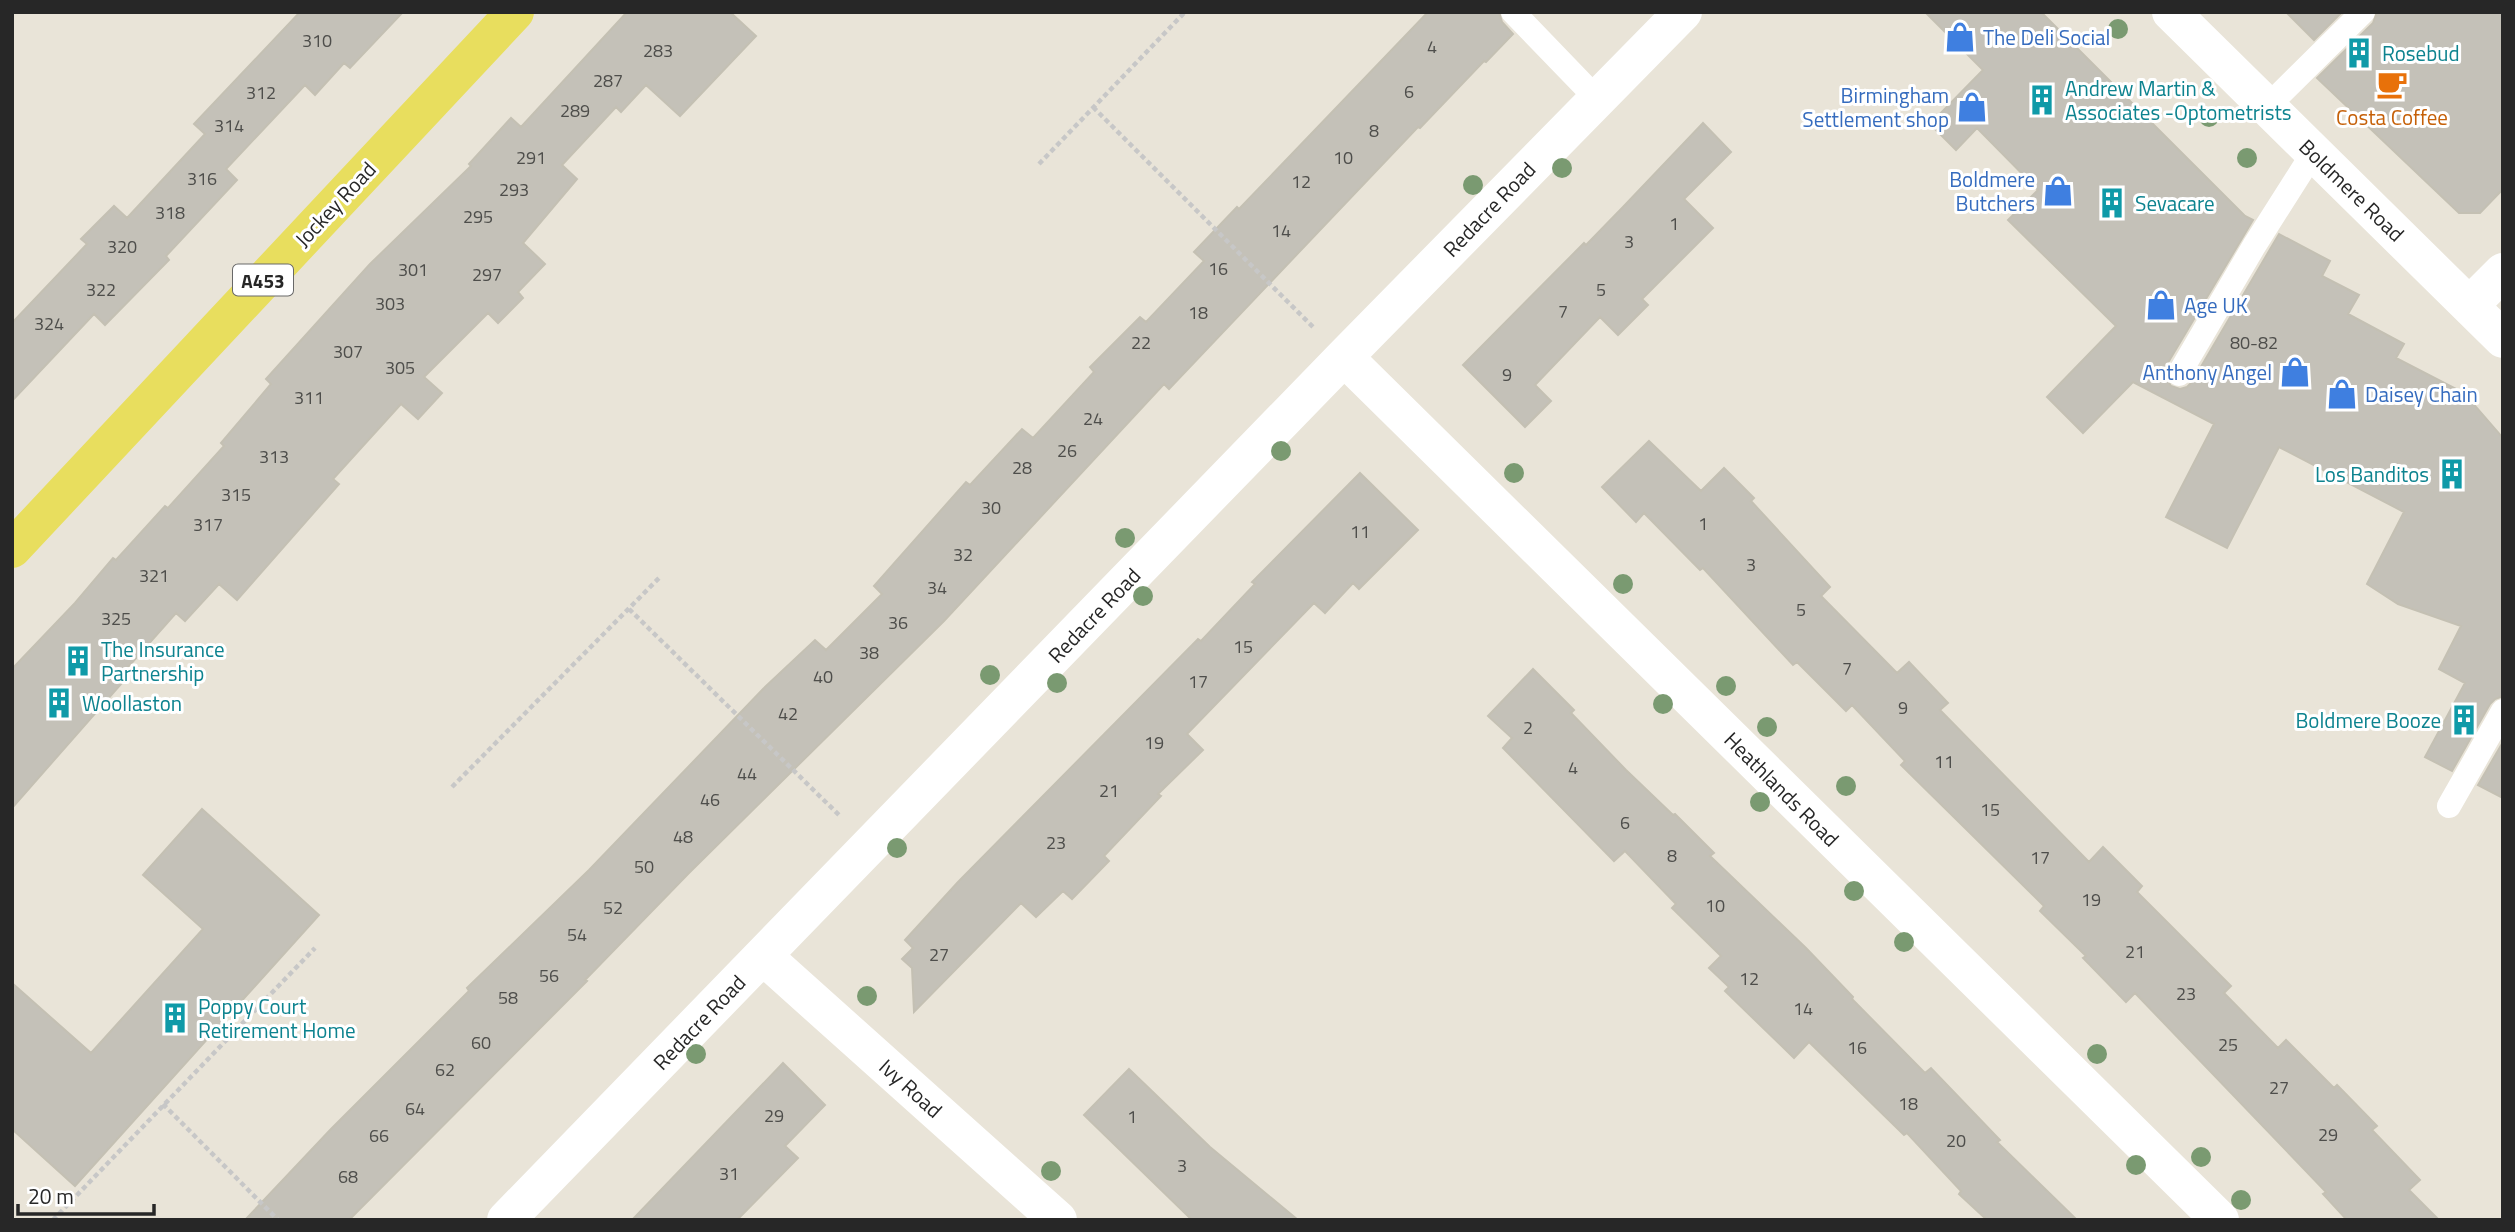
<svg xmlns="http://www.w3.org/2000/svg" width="2515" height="1232" font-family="'Titillium Web',sans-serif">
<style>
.building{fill:#c4c1b8;stroke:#c4c0b3;stroke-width:2}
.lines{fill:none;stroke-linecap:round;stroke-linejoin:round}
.path{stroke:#c7c7c7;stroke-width:4.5;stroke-dasharray:5 3.5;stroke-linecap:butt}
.service{stroke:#fff;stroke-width:24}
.minor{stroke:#fff;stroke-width:38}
.secondary{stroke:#fff;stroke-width:38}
.primary{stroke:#e8de5e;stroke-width:38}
.tree{fill:#7a9a71}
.labels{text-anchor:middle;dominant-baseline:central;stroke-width:6;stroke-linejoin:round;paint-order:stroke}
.number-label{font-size:18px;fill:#4e4e4b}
.shield{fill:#fff;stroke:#686868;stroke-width:2}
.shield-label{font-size:19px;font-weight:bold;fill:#272727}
.shop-label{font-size:21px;fill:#366cbe;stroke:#fff;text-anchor:start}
.culture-label{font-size:21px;fill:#0d838f;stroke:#fff;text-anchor:start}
.food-label{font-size:21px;fill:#c56008;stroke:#fff}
.street-label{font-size:21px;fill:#272727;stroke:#fff}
</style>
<rect width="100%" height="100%" fill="#e9e4d8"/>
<!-- building -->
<path class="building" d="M 300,12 L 403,12 L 350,68 L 344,63 L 315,95 L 305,85 L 226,169 L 237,180 L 166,256 L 169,260 L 105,325 L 94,314 L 12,401 L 12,323 L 87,244 L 81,239 L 114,206 L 127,218 L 205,134 L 194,124 Z
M 627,12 L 730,12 L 756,36 L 680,116 L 646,85 L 621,112 L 616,107 L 562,165 L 577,179 L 523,243 L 545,264 L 518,292 L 523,298 L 498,323 L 488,313 L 424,377 L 442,393 L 418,419 L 401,404 L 333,479 L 339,484 L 237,600 L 219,584 L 185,621 L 176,613 L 129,666 L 118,681 L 121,684 L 12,808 L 12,669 L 75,603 L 113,558 L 116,560 L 165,506 L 168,508 L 224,446 L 221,443 L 271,384 L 266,379 L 370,264 L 471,166 L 469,164 L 511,118 L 521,127 Z
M 1428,12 L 1499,12 L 1502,22 L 1513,34 L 1486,62 L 1484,61 L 1420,128 L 1418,127 L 1169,389 L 1164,384 L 944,621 L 689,873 L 585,980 L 587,981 L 349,1220 L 245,1220 L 331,1129 L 469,991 L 467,988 L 589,870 L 765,687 L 815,640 L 826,650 L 882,594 L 874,586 L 966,482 L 970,485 L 1022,429 L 1033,438 L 1094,372 L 1090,367 L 1140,317 L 1146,322 L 1204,261 L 1194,252 L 1237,207 L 1239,209 Z
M 1925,12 L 2041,12 L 2245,216 L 2253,220 L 2166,366 L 2164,375 L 2171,386 L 2180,389 L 2187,387 L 2192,382 L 2279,234 L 2330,261 L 2322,276 L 2359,295 L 2348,314 L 2404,344 L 2396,358 L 2464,393 L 2503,438 L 2503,696 L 2495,699 L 2490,704 L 2452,771 L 2425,757 L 2465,683 L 2439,669 L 2461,626 L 2398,604 L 2367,584 L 2404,512 L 2279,447 L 2227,548 L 2166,517 L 2214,424 L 2133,382 L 2083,433 L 2047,397 L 2116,326 L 2008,220 L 2038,190 L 1977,128 L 1956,150 L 1930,124 L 1983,70 Z
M 2286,12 L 2342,12 L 2314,40 Z
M 2377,12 L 2503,12 L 2503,189 L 2480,213 L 2459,213 L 2317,78 L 2373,23 Z
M 1703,123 L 1731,152 L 1684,199 L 1713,228 L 1642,299 L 1648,305 L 1618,335 L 1600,317 L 1535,385 L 1551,401 L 1525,427 L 1463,365 L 1584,243 L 1586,245 L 1623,207 Z
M 1649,441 L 1701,491 L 1724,468 L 1754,498 L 1751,501 L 1830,587 L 1821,596 L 1897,673 L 1909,662 L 1948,703 L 1940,710 L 2089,862 L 2103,847 L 2142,886 L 2137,892 L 2231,986 L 2224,993 L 2278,1048 L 2286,1040 L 2334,1088 L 2337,1085 L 2377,1126 L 2372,1130 L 2420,1180 L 2409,1190 L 2439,1220 L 2347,1220 L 2323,1194 L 2326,1192 L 2135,993 L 2126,1002 L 2083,958 L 2086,956 L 2040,911 L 2044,906 L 1901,765 L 1905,761 L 1852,705 L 1846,711 L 1797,662 L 1793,665 L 1703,568 L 1700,570 L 1644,513 L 1636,522 L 1602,487 Z
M 1360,473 L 1418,530 L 1359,589 L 1353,583 L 1325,613 L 1314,603 L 1187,734 L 1203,750 L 1158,794 L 1161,796 L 1104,856 L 1109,861 L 1072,899 L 1063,891 L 1036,917 L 1021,903 L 914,1012 L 912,968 L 902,959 L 913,948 L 905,940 L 958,882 L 1198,639 L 1201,641 L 1255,584 L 1252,582 Z
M 1533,669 L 1574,710 L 1571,713 L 1626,770 L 1673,815 L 1675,814 L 1714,853 L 1710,856 L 1806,948 L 1853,997 L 1852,999 L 1925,1073 L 1931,1068 L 2000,1140 L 1997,1142 L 2077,1220 L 1987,1220 L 1959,1194 L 1961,1191 L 1907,1133 L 1904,1135 L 1809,1042 L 1794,1058 L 1725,991 L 1729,987 L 1709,968 L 1721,956 L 1672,908 L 1676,904 L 1625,851 L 1614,861 L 1503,748 L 1512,738 L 1488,716 Z
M 2503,742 L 2503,798 L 2478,785 Z
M 202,809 L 319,915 L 75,1186 L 12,1129 L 12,983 L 91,1053 L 203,929 L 143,875 Z
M 783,1063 L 825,1105 L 785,1146 L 798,1158 L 737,1220 L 632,1220 Z
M 1129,1069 L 1210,1147 L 1298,1220 L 1192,1220 L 1084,1115 Z"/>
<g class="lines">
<!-- path -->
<path class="path" d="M 1093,107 L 1313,327
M 1039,164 L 1185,12
M 629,609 L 840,816
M 452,787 L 661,576
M 163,1104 L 278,1220
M 53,1220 L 315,948"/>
<!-- service -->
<path class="service" d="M 1513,12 L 1597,99
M 2267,107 L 2363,12
M 2179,374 L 2254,246 L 2313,153
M 2449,806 L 2503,711"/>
<!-- minor -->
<path class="minor" d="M 2470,305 L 2503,272
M 1344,357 L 2220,1220
M 763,956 L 1058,1220
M 506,1220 L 1344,357 L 1683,12"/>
<!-- secondary -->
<path class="secondary" d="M 2171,12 L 2503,339"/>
<!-- primary -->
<path class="primary" d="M 12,549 L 515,12"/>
</g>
<!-- trees -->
<g class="tree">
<circle cx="2118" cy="29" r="10"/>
<circle cx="2209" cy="117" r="10"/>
<circle cx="2247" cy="158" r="10"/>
<circle cx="1562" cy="168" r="10"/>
<circle cx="1473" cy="185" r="10"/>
<circle cx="1281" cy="451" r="10"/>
<circle cx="1514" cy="473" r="10"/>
<circle cx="1125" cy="538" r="10"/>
<circle cx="1623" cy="584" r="10"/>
<circle cx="1143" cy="596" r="10"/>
<circle cx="990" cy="675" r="10"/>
<circle cx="1057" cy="683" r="10"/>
<circle cx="1726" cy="686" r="10"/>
<circle cx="1663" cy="704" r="10"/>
<circle cx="1767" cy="727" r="10"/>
<circle cx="1846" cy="786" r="10"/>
<circle cx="1760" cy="802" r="10"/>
<circle cx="897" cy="848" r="10"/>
<circle cx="1854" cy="891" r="10"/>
<circle cx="1904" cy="942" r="10"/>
<circle cx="867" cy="996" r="10"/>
<circle cx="696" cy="1054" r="10"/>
<circle cx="2097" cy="1054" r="10"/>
<circle cx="2201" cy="1157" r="10"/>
<circle cx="2136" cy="1165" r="10"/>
<circle cx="1051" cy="1171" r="10"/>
<circle cx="2241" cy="1200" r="10"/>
</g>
<!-- icons -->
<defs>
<g id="shop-bare" transform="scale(2.415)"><path d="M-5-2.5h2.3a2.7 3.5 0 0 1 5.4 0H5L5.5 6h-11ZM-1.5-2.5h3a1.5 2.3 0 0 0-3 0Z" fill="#3f7fe0" stroke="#fff" stroke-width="2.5" paint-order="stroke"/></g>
<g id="building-bare" transform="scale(2.415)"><path d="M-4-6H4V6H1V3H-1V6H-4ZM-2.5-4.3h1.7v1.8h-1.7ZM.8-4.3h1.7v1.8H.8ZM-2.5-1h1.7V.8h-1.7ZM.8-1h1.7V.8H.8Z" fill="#0f9aa8" stroke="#fff" stroke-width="2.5" paint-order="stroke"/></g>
<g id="cafe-bare" transform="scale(2.415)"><path d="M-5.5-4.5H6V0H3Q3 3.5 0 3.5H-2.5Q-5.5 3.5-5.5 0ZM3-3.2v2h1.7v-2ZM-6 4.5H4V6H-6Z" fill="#e8710a" stroke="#fff" stroke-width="2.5" paint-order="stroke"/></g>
</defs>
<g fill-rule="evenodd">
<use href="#shop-bare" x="1960" y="37"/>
<use href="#building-bare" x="2359" y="53"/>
<use href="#cafe-bare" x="2392" y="84"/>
<use href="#building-bare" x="2042" y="100"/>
<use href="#shop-bare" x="1972" y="107"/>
<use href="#shop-bare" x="2058" y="191"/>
<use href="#building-bare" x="2112" y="203"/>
<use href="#shop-bare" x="2161" y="305"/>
<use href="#shop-bare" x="2295" y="372"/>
<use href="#shop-bare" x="2342" y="394"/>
<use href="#building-bare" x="2452" y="474"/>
<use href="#building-bare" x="78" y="661"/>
<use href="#building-bare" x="59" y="703"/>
<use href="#building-bare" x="2464" y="720"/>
<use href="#building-bare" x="175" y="1018"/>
</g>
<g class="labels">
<!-- number labels -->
<g class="number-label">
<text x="317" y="40">310</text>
<text x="1432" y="46">4</text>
<text x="658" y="50">283</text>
<text x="608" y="80">287</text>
<text x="1409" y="91">6</text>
<text x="261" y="92">312</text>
<text x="575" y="110">289</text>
<text x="229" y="125">314</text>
<text x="1374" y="130">8</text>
<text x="531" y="157">291</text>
<text x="1343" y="157">10</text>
<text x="202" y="178">316</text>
<text x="1301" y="181">12</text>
<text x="514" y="189">293</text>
<text x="170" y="212">318</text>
<text x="478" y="216">295</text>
<text x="1674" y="223">1</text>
<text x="1281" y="230">14</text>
<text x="1629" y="241">3</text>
<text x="122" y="246">320</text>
<text x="1218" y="268">16</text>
<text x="413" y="269">301</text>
<text x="487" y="274">297</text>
<text x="101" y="289">322</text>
<text x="1601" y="289">5</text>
<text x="390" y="303">303</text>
<text x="1563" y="311">7</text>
<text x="1198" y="312">18</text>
<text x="49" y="323">324</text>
<text x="1141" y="342">22</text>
<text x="2254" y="342">80-82</text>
<text x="348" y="351">307</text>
<text x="400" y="367">305</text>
<text x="1507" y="374">9</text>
<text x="309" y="397">311</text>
<text x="1093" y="418">24</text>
<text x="1067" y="450">26</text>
<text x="274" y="456">313</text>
<text x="1022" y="467">28</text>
<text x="236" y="494">315</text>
<text x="991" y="507">30</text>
<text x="1703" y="523">1</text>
<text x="208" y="524">317</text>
<text x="1360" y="531">11</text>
<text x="963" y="554">32</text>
<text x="1751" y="564">3</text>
<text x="154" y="575">321</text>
<text x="937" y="587">34</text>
<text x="1801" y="609">5</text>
<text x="116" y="618">325</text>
<text x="898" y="622">36</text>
<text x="1243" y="646">15</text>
<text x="869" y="652">38</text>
<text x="1847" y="668">7</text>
<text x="823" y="676">40</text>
<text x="1198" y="681">17</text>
<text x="1903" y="707">9</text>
<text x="788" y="713">42</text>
<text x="1528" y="727">2</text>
<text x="1154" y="742">19</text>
<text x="1944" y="761">11</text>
<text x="1573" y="767">4</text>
<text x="747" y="773">44</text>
<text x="1109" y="790">21</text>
<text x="710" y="799">46</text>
<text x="1990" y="809">15</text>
<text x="1625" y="822">6</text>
<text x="683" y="836">48</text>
<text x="1056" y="842">23</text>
<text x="1672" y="855">8</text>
<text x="2040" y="857">17</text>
<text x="644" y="866">50</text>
<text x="2091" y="899">19</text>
<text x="1715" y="905">10</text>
<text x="613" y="907">52</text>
<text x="577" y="934">54</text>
<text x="2135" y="951">21</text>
<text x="939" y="954">27</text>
<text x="549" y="975">56</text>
<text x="1749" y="978">12</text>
<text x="2186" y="993">23</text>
<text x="508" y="997">58</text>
<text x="1803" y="1008">14</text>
<text x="481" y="1042">60</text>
<text x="2228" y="1044">25</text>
<text x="1857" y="1047">16</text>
<text x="445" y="1069">62</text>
<text x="2279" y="1087">27</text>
<text x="1908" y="1103">18</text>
<text x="415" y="1108">64</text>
<text x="774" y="1115">29</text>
<text x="1132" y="1116">1</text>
<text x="2328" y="1134">29</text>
<text x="379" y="1135">66</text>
<text x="1956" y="1140">20</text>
<text x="1182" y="1165">3</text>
<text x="729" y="1173">31</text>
<text x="348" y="1176">68</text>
</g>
<!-- shield labels -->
<rect class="shield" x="233" y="264.5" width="60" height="31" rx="5"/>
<g class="shield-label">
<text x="263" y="280">A453</text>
</g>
<!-- shop labels -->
<g class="shop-label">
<text x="1983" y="37">The Deli Social</text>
<text x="1949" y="95" text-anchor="end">Birmingham<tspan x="1949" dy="24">Settlement shop</tspan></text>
<text x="2035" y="179" text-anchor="end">Boldmere<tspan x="2035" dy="24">Butchers</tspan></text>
<text x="2184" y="305">Age UK</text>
<text x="2272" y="372" text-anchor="end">Anthony Angel</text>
<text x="2365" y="394">Daisey Chain</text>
</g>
<!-- culture labels -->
<g class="culture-label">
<text x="2382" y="53">Rosebud</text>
<text x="2065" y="88">Andrew Martin &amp;<tspan x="2065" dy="24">Associates -Optometrists</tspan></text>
<text x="2135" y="203">Sevacare</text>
<text x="2429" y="474" text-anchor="end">Los Banditos</text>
<text x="101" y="649">The Insurance<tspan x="101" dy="24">Partnership</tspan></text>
<text x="82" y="703">Woollaston</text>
<text x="2441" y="720" text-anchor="end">Boldmere Booze</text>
<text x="198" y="1006">Poppy Court<tspan x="198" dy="24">Retirement Home</tspan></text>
</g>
<!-- food labels -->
<g class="food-label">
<text x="2392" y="117">Costa Coffee</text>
</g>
<!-- street labels -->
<g class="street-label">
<text transform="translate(2352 190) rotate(44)">Boldmere Road</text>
<text transform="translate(335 204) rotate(-47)">Jockey Road</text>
<text transform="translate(1489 209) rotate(-46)">Redacre Road</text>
<text transform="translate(1094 615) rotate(-46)">Redacre Road</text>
<text transform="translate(1782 789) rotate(45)">Heathlands Road</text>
<text transform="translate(699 1022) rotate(-46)">Redacre Road</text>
<text transform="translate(911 1088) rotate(42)">Ivy Road</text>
</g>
</g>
<!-- border -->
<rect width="2515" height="1232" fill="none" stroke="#272727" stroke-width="28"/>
<!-- scale -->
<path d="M18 1204v10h136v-10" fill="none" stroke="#272727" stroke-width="3.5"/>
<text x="28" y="1204" font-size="21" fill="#272727" stroke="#ffffff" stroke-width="5" paint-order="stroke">20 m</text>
</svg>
